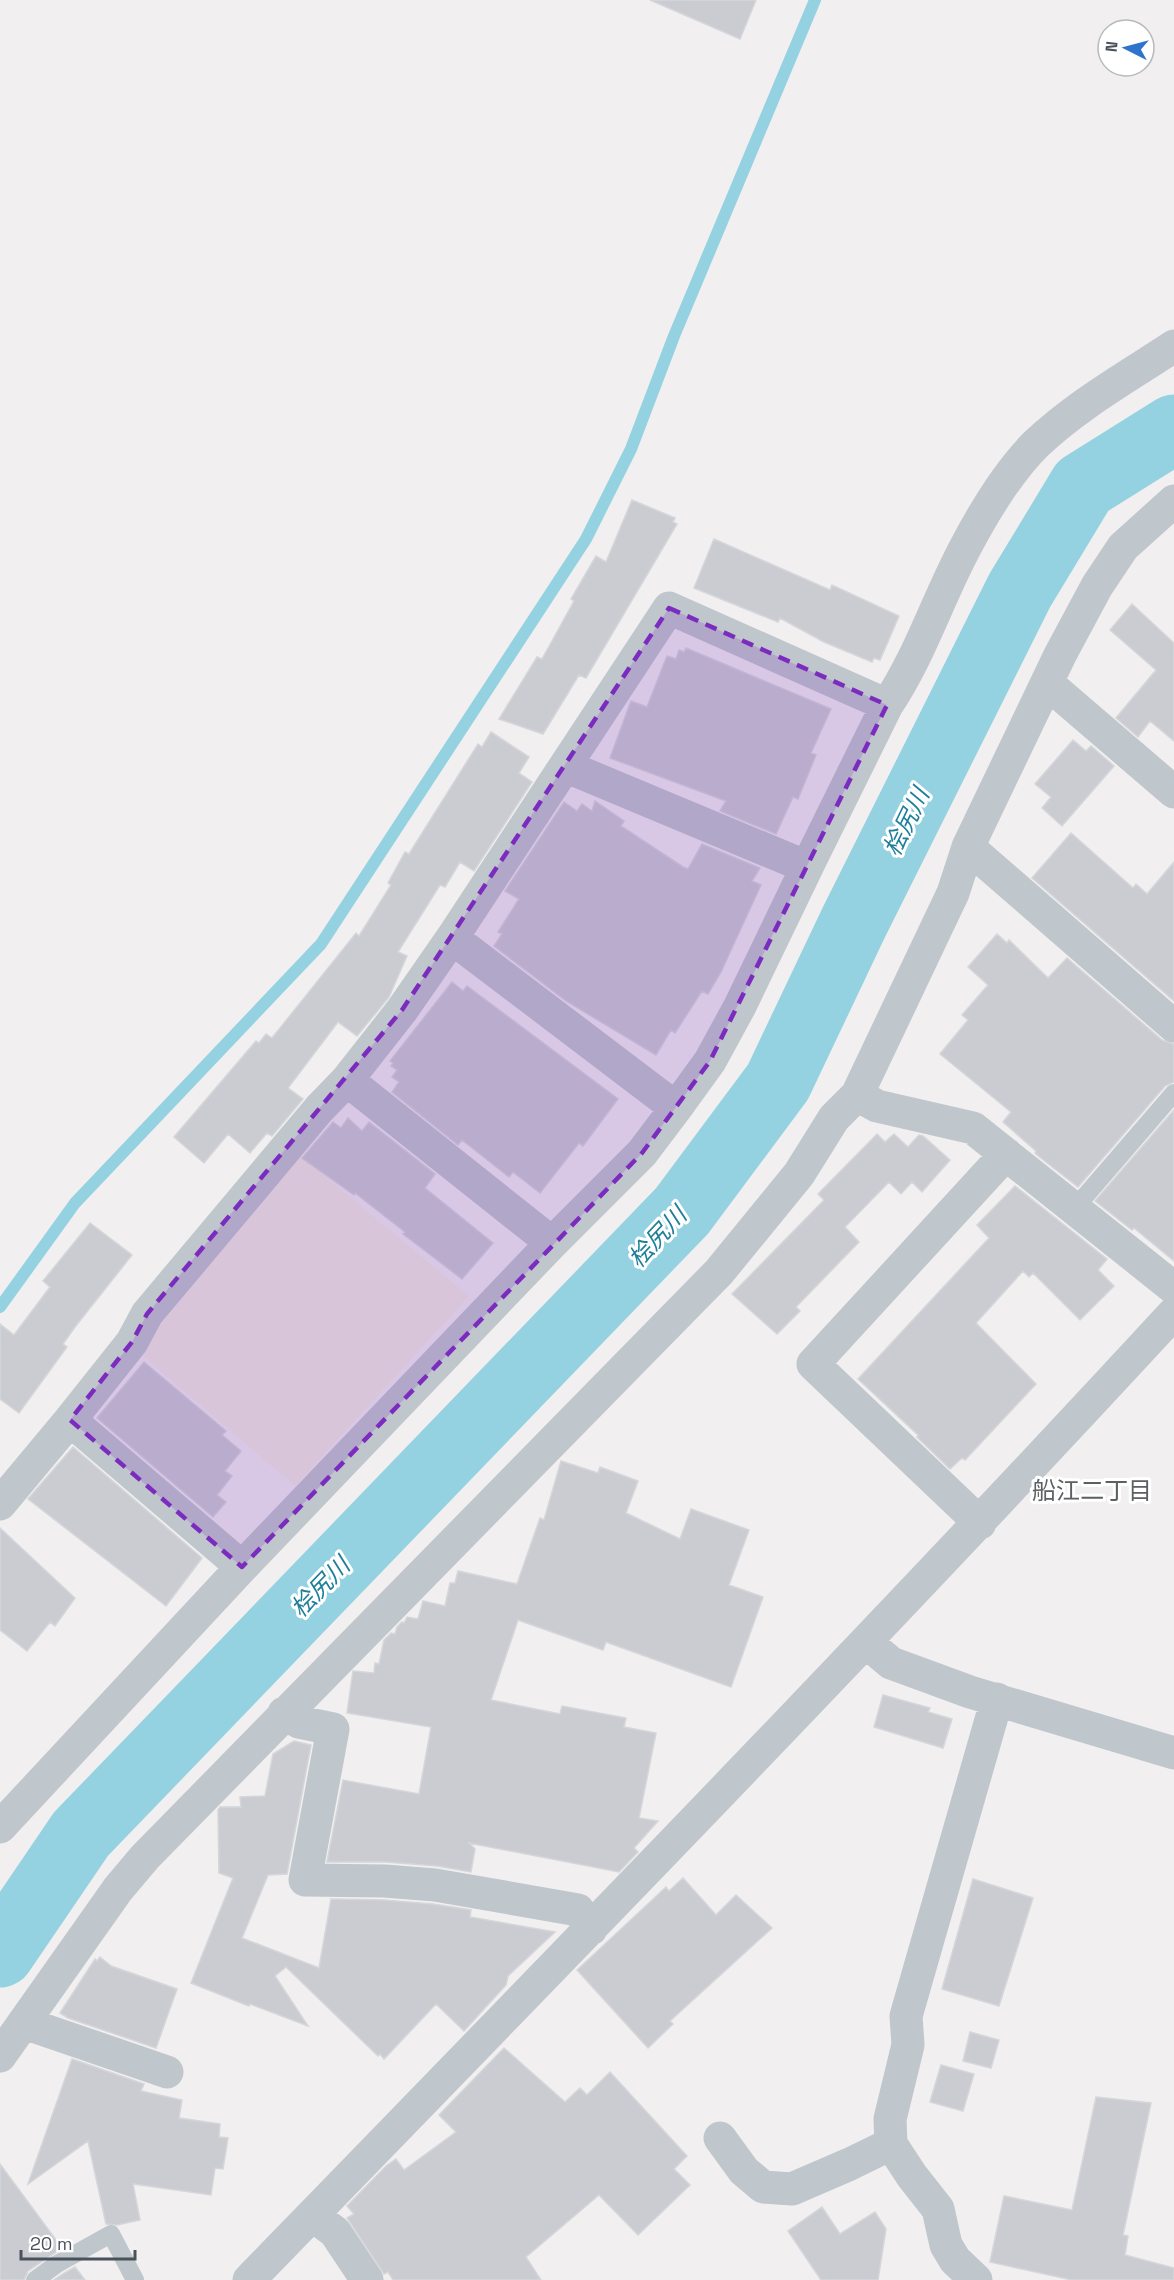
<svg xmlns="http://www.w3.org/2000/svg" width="1174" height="2280" font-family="'Space Grotesk','Noto Sans JP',sans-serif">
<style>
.sand{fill:#f1ece2}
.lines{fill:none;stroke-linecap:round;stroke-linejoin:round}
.stream{stroke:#95d2e1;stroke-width:12}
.river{stroke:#95d2e1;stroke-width:69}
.building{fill:#caccd1;stroke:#d4d6da;stroke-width:1.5}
.service{stroke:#bfc6cc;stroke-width:18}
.minor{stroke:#bfc6cc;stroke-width:33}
.marked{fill:#7b2cbf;fill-opacity:0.2;stroke:#7b2cbf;stroke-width:4.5;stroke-dasharray:12 8;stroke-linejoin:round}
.labels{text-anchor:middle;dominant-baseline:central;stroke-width:6;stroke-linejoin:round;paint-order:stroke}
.water-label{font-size:24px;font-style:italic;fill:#1e7f99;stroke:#fff}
.neighbourhood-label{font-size:24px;fill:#5d6063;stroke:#fff}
</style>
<rect width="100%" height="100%" fill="#f1efef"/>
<!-- sand -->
<path class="sand" d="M 299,1154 L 469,1296 L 295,1486 L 138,1352 Z"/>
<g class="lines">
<!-- stream -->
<path class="stream" d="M 0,1307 L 75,1203 L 321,944 L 586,539 L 631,449 L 674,336 L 815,0"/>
<!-- river -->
<path class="river" d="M 0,1953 L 81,1834 L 682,1211 L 778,1082 L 854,922 L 1020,590 L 1083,486 L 1174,429"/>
</g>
<!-- building -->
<path class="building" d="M 650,0 L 756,0 L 740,39 Z
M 632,500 L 675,518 L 673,522 L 677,524 L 586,678 L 579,675 L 543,734 L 499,719 L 537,657 L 542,659 L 574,601 L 571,599 L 596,556 L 606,562 Z
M 714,539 L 830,590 L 832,585 L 899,616 L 880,660 L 874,658 L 872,662 L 824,642 L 780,618 L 778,622 L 694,588 Z
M 1132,604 L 1174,643 L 1174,741 L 1150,721 L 1138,737 L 1116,718 L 1156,670 L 1110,630 Z
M 686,648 L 831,709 L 811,753 L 816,755 L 798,799 L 793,797 L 776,834 L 720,811 L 726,801 L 610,758 L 631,701 L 647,707 L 667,656 L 676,659 L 679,650 L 684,652 Z
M 491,732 L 529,757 L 519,773 L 532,782 L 474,871 L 460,862 L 445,887 L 440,885 L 398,952 L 407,956 L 389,997 L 357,1036 L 338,1022 L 288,1088 L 303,1099 L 272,1136 L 267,1133 L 250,1153 L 228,1134 L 204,1163 L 174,1137 L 256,1041 L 259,1043 L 266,1034 L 272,1038 L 356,933 L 359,936 L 391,885 L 388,883 L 405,852 L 409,854 L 478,744 L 482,747 Z
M 1073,740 L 1086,751 L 1091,746 L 1114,766 L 1062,826 L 1042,808 L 1051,797 L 1035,784 Z
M 595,801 L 624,821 L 621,826 L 683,867 L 688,869 L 702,844 L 760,868 L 752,881 L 761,885 L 721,972 L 708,994 L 702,991 L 675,1033 L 671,1030 L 656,1055 L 566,1001 L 494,946 L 502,934 L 498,932 L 519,899 L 505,891 L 564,802 L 577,811 L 582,804 L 592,811 Z
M 1071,833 L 1133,888 L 1136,884 L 1147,894 L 1174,862 L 1174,1001 L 1032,878 Z
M 997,934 L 1007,943 L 1009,940 L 1048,978 L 1067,958 L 1162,1040 L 1174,1044 L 1174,1082 L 1165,1086 L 1078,1187 L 1042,1159 L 1035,1153 L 1036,1151 L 1003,1122 L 1011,1112 L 940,1054 L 968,1020 L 962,1015 L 988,985 L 968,967 Z
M 452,982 L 463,991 L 467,986 L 618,1099 L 583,1146 L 579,1143 L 540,1193 L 513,1172 L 509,1177 L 462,1140 L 458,1145 L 392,1092 L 399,1082 L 392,1077 L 397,1070 L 391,1066 L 393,1063 L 390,1061 Z
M 1174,1110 L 1174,1261 L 1134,1228 L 1132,1230 L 1095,1201 Z
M 348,1118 L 362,1131 L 369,1122 L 435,1174 L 425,1188 L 493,1243 L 462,1279 L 403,1234 L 405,1232 L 355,1193 L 354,1195 L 302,1158 L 333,1122 L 341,1128 Z
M 877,1134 L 885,1142 L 894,1134 L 908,1147 L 919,1135 L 923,1136 L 950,1160 L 922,1192 L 912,1182 L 901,1194 L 889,1182 L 845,1227 L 859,1242 L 796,1307 L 800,1311 L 777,1334 L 732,1294 L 824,1200 L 818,1194 Z
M 1015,1186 L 1107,1259 L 1098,1270 L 1114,1286 L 1080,1320 L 1033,1273 L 1029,1277 L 1023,1271 L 976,1323 L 1036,1384 L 965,1460 L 962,1458 L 950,1469 L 917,1437 L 918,1435 L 858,1379 L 989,1238 L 977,1225 Z
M 90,1223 L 132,1255 L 75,1327 L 63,1344 L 67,1347 L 19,1413 L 0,1399 L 0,1324 L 14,1335 L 50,1287 L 43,1281 Z
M 144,1362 L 226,1431 L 222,1435 L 241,1451 L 225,1471 L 232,1476 L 217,1495 L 226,1502 L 213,1517 L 97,1418 Z
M 73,1447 L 202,1558 L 166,1606 L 28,1499 Z
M 561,1461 L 598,1473 L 600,1467 L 638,1481 L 626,1513 L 680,1539 L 691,1509 L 749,1530 L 729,1585 L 763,1597 L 731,1687 L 606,1642 L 603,1650 L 518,1620 L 491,1700 L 560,1714 L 562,1706 L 626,1718 L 624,1727 L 656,1733 L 639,1818 L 658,1821 L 634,1848 L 638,1852 L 619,1872 L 469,1843 L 475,1849 L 471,1872 L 437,1866 L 386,1862 L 327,1862 L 343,1780 L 419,1794 L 431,1727 L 347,1713 L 353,1671 L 374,1673 L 375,1663 L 379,1664 L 384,1640 L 391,1633 L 395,1634 L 397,1627 L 402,1622 L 404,1623 L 407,1617 L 418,1619 L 423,1601 L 445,1606 L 450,1583 L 455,1583 L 458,1571 L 517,1584 L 540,1518 L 544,1520 Z
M 0,1528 L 75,1598 L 55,1626 L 50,1622 L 27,1651 L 0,1630 Z
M 883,1695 L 930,1708 L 928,1712 L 952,1719 L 943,1748 L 874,1727 Z
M 294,1741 L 311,1745 L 287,1874 L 268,1875 L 242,1938 L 319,1968 L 331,1899 L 384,1900 L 433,1904 L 471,1910 L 470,1917 L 555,1932 L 508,1976 L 506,1985 L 464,2031 L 436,2004 L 384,2059 L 380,2054 L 378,2056 L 286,1967 L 275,1976 L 308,2026 L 250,2004 L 249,2006 L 191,1983 L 233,1878 L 219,1873 L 218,1810 L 220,1807 L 241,1807 L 240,1797 L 265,1796 L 273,1754 Z
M 683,1878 L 716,1915 L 736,1895 L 772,1928 L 670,2021 L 673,2024 L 648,2048 L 577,1970 L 666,1887 L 669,1891 Z
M 973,1879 L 1033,1898 L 999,2006 L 942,1989 Z
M 100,1957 L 111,1966 L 177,1989 L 156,2048 L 68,2018 L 60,2013 L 95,1959 L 97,1961 Z
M 970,2032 L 999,2040 L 991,2068 L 963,2061 Z
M 504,2048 L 565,2102 L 580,2088 L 587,2095 L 610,2072 L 687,2156 L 674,2169 L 690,2185 L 638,2235 L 599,2195 L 526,2257 L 541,2280 L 393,2280 L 388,2272 L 384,2274 L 347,2218 L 354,2214 L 347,2206 L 386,2166 L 396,2159 L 404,2170 L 456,2132 L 439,2115 Z
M 72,2059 L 144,2084 L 141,2091 L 182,2100 L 179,2118 L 220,2124 L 219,2137 L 228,2138 L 223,2169 L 215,2168 L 211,2195 L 133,2184 L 140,2220 L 117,2225 L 106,2224 L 88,2141 L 28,2184 Z
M 941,2065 L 974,2074 L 963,2111 L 930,2102 Z
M 1096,2097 L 1151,2103 L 1123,2235 L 1128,2236 L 1125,2255 L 1174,2268 L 1174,2280 L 1072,2280 L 990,2262 L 1004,2196 L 1072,2210 Z
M 0,2164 L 62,2248 L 28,2271 L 24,2280 L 0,2280 Z
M 822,2207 L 840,2234 L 875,2212 L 886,2229 L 878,2280 L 821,2280 L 788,2231 Z
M 75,2267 L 85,2280 L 54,2280 L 63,2274 Z"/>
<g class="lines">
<!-- service -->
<path class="service" d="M 1074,1209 L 1174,1093
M 35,2280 L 57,2264 L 111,2234 L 135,2280"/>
<!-- minor -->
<path class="minor" d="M 1047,683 L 1174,792
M 887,705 C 920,656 938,598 966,546 C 985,510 1007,473 1036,444 C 1077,405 1127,377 1174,346
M 565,766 L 669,608 L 887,705 L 807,867
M 968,847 L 1174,1026
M 347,1080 L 402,1010 L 452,938 L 676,1108 L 710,1061 L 740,1006 L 807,867 L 565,766 L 452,938
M 857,1095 L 877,1106 L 973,1128 L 1174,1288
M 70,1420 L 132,1342 L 147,1314 L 319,1109 L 347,1080 L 552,1243
M 0,1504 L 70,1420 L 242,1567
M 980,1523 L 813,1364 L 1006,1154
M 866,1642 L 891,1663 L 970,1692 L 1174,1753
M 284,1713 L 299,1722 L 333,1729 L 305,1880 L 385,1881 L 435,1885 L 578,1910 L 591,1929
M 0,1827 L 242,1567 L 552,1243 L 642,1153 L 676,1108
M 24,2023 L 167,2072
M 0,2056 L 118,1889 L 145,1857 L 719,1272 L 799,1174 L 834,1118 L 857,1095 L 953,893 L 968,847 L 1060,655 L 1097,586 L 1123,547 L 1174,501
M 720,2138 L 744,2171 L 763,2187 L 792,2189 L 850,2164 L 891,2144
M 312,2215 L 335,2232 L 367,2280
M 249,2280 C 560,1960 871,1641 1174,1313
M 976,2280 L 955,2260 L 946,2245 L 938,2209 L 912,2176 L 891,2144 L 890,2119 L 908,2045 L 906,2016 L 997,1699"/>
</g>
<!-- marked area -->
<path class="marked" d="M 669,608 L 887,705 L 710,1061 L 642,1153 L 242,1567 L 70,1420 L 132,1342 L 147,1314 L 402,1010 Z"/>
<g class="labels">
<!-- water labels -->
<g class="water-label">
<text transform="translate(906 822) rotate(-64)">桧尻川</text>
<text transform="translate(657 1237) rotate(-47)">桧尻川</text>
<text transform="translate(320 1587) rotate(-46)">桧尻川</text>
</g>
<!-- neighbourhood labels -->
<g class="neighbourhood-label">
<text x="1092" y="1490">船江二丁目</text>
</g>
</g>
<!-- north arrow -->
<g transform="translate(1126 48) rotate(276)"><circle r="28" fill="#ffffff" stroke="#b6babd" stroke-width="1.5"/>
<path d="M0-4.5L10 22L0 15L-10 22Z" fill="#2f74cc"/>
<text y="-9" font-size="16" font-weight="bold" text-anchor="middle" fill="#49525a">N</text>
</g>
<!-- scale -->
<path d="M21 2250v9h114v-9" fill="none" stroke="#49525a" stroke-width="3"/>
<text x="30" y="2250" font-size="18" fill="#49525a" stroke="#ffffff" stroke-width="4.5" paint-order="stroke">20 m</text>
</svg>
